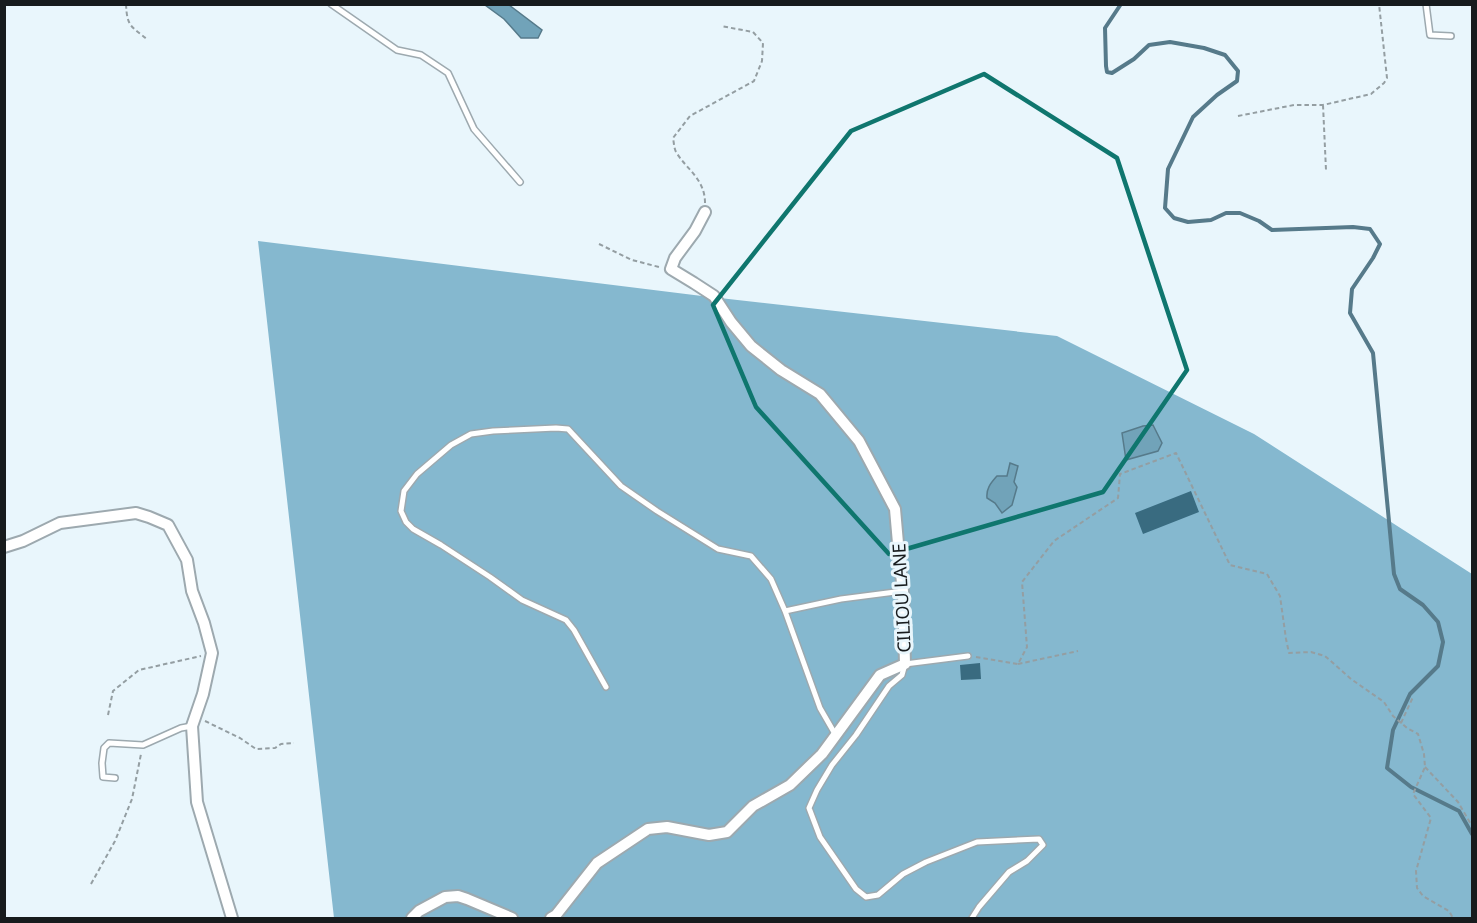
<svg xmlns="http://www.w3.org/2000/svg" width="1477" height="923" font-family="'Noto Sans',sans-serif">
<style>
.forest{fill:#85b8cf}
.water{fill:#71a3b9;stroke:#567a8a;stroke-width:1.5}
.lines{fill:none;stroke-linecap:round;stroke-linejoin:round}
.stream{stroke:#567a8a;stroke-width:4}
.building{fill:#396b80}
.lane-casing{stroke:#9da9af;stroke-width:8}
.street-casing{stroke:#9da9af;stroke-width:14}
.path{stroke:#949ea2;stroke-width:2;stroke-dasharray:4.5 3;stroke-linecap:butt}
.lane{stroke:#fff;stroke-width:5}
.street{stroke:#fff;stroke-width:10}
.marked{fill:none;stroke:#0f766e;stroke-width:4.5;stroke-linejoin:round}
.labels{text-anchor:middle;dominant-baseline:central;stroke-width:6;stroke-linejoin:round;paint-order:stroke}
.street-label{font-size:18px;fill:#171b1d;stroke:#e9f6fc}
</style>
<rect width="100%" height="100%" fill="#e9f6fc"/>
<!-- forest -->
<path class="forest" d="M 258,241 L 702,296 L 1057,336 L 1254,434 L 1472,574 L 1472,918 L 334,918 Z"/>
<!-- water -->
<path class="water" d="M 485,5 L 509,5 L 542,30 L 538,38 L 521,38 L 504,19 Z
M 1153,425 L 1162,443 L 1158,451 L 1126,460 L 1122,433 L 1143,426 Z
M 1010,463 L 1018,466 L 1014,482 L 1017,487 L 1012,505 L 1002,513 L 995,503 L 987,498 C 986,488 991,483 997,476 L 1007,476 Z"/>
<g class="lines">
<!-- stream -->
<path class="stream" d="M 1121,4 L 1105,28 L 1106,66 L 1107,72 L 1112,73 L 1134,59 L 1149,45 L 1170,42 L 1204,48 L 1225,55 L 1238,71 L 1237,81 L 1217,95 L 1193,117 L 1168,169 L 1165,208 L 1174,218 L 1188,222 L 1211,220 L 1226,213 L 1240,213 L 1259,221 L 1272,230 L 1353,227 L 1370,229 L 1380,244 L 1373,258 L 1352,289 L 1350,313 L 1373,353 L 1394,574 L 1400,589 L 1423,605 L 1438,622 L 1443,642 L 1438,666 L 1410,694 L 1393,730 L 1387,768 L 1411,787 L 1459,811 L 1472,834"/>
</g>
<!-- building -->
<path class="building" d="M 1191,491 L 1199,512 L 1143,534 L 1135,513 Z
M 980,663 L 981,679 L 961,680 L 960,665 Z"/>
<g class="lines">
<!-- lane casing -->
<g class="lane-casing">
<path id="lane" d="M 331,4 L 397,50 L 421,55 L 448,73 L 474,129 L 520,182
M 1426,4 L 1430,35 L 1451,36
M 785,611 L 841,599 L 903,591
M 968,656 L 905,664 L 902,675 L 889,686 L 856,735 L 832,765 L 817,790 L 809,808 L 820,837 L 856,889 L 866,897 L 878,895 L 903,874 L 926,862 L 977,842 L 1039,839 L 1043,845 L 1027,861 L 1009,872 L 979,907 L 972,918
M 606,687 L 574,630 L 566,620 L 522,600 L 490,577 L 441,545 L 413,529 L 406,522 L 401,511 L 404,491 L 417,474 L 451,445 L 471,434 L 493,431 L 556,428 L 568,429 L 621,486 L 657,511 L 718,549 L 751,556 L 771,579 L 785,611 L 820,708 L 835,734
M 115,778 L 103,777 L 102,763 L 104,748 L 109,743 L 143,745 L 181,728 L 192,726"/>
</g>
<!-- street casing -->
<g class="street-casing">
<path id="street" d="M 4,547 L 23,541 L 60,523 L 136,513 L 149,517 L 168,525 L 187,560 L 192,591 L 204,623 L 212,653 L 203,694 L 192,726 L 197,802 L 232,918
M 412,918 L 419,911 L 445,897 L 458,896 L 467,899 L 512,918
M 551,918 L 556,915 L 597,863 L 648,829 L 667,827 L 709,835 L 727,832 L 753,806 L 790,785 L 822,754 L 880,675 L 905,664 L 903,591 L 900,566 L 895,509 L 859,441 L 820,394 L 781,370 L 751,346 L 731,322 L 714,296 L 694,283 L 671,269 L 675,258 L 695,231 L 705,212"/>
</g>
<!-- path -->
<path class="path" d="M 126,4 C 127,27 131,26 148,40
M 1323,105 L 1326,170
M 1238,116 L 1294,105 L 1323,105 L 1371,94 L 1384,83 L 1387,78 L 1379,4
M 705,203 C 705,179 687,170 676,152 C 674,148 674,143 673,138 L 690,116 L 754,81 L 762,61 L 763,43 L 753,32 L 721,26
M 599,244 L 632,260 L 659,267
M 976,657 L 1018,664 L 1027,647 L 1022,582 L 1054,541 L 1118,498 L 1120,474 L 1176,453 L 1230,565 L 1267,574 L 1280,596 L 1286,639 L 1289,653 L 1311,652 L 1325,656 L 1351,679 L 1384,702 L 1393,716 L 1407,728 L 1418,734 L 1424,754 L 1425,767 L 1413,794 L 1431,818 L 1416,871 L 1417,888 L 1423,896 L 1449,911 L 1453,918
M 1018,664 L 1078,651
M 108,715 L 113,691 L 139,670 L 201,656
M 205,721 L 240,738 L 256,749 L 275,748 L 281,744 L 294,743
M 1401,723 L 1413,697
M 1425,767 L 1458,802 L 1472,826
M 91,884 L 115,841 L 132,799 L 141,754"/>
<!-- lane -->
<use href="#lane" class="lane"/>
<!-- street -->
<use href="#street" class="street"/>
</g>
<!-- marked area -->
<path class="marked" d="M 984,74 L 1117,158 L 1187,370 L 1103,492 L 889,554 L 756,407 L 713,305 L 851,131 Z"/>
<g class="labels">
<!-- street labels -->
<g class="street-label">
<text transform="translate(901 598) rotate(-93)">CILIOU LANE</text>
</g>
</g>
<!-- border -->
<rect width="1477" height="923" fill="none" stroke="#171b1d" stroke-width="12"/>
</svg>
